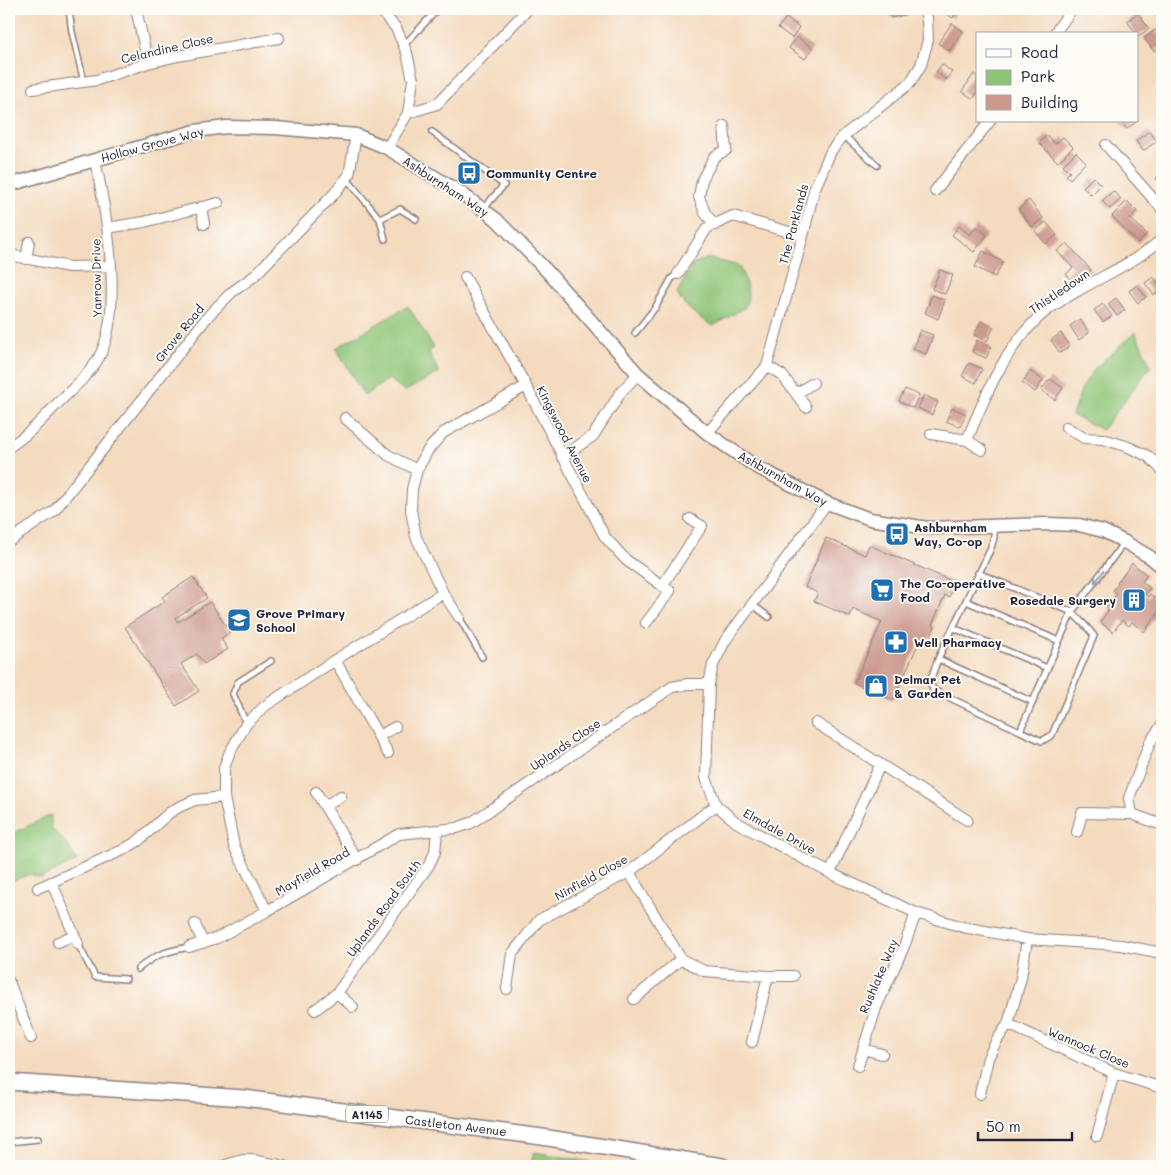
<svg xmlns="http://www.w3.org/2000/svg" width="1171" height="1175" font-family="Mali,sans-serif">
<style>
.green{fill:#8ec476;stroke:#587358}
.building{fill:#cc998d}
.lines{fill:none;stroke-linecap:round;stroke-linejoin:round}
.service-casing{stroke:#8b7e7c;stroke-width:8}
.minor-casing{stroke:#8b7e7c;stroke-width:12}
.tertiary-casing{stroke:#8b7e7c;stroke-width:15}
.primary-casing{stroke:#8b7e7c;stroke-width:18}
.service{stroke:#fff;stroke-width:5}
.minor{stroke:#fff;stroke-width:10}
.tertiary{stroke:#fff;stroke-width:12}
.primary{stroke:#fff;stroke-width:15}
.oneway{stroke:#9c9ca7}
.labels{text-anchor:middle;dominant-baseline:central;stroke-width:4;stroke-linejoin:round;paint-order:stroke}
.shield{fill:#fdfcf7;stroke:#646373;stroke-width:1}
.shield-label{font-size:11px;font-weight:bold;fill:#22223b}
.street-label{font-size:12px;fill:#22223b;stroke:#fdfcf7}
.poi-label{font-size:12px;font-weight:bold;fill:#22223b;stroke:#fdfcf7;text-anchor:start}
</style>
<rect width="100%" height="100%" fill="#fdfcf7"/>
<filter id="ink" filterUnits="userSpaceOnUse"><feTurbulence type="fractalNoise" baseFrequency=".02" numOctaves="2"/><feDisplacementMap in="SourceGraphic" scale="10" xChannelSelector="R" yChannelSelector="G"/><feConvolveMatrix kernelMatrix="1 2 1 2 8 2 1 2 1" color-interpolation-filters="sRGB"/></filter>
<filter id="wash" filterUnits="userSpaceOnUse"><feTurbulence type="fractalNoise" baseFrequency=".0096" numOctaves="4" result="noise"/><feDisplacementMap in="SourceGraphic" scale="20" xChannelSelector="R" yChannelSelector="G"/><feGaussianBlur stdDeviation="1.12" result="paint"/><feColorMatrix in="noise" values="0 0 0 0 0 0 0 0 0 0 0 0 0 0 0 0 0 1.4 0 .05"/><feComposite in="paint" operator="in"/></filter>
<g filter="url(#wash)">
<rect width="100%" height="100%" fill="#f4dabe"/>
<!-- green -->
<path class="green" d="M 708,258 L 739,266 C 744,278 753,296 744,308 L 713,326 C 698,317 685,308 677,293 L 693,264 Z
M 408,306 L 434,348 L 429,352 L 439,373 L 405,391 L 389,379 L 364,396 L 336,348 Z
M 1135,332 L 1151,366 L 1102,430 L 1072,415 L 1082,388 L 1094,369 Z
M 51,815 L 51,828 L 68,845 L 77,861 L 41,878 L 30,874 L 9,882 L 9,835 Z
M 534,1152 L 615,1166 L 531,1166 L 531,1163 Z"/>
<g id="blocks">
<!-- building -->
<path class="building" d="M 889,9 L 904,9 L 905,15 L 891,18 Z
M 943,9 L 959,9 L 953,18 L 942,11 Z
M 1138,13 L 1149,29 L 1138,36 L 1127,21 Z
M 786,18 L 799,27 L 792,38 L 778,28 Z
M 952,23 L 963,31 L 949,51 L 938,43 Z
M 1155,30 L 1162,39 L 1162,45 L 1154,51 L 1144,38 Z
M 797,37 L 813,48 L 805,59 L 789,48 Z
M 942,64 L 952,72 L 946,80 L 936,72 Z
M 974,74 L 977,76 L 977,93 L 973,99 L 962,91 Z
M 1120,121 L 1137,121 L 1127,129 Z
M 1149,131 L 1157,141 L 1143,151 L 1136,141 Z
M 1047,135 L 1055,144 L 1063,137 L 1073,147 L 1058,162 L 1039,143 Z
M 1076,152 L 1086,162 L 1070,179 L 1066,175 L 1070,172 L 1063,165 Z
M 1162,173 L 1162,187 L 1156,178 Z
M 1093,177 L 1101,185 L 1091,195 L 1083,187 Z
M 1113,191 L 1121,199 L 1110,209 L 1102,201 Z
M 1029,200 L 1043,218 L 1032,227 L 1018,209 Z
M 1127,201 L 1137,211 L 1130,218 L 1147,234 L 1138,243 L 1112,216 Z
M 1046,222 L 1057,235 L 1046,244 L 1035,231 Z
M 959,226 L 970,235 L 976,226 L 987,235 L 974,252 L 952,235 Z
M 1067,243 L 1091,270 L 1075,284 L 1066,274 L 1073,268 L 1057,251 Z
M 983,251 L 1003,262 L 995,277 L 975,267 Z
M 940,270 L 953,275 L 945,294 L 932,289 Z
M 1153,277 L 1162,288 L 1154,295 L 1145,283 Z
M 1137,285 L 1146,297 L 1138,303 L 1129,291 Z
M 932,295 L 945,300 L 938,319 L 925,313 Z
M 1116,298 L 1125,310 L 1117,316 L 1108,304 Z
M 1103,304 L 1112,316 L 1103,322 L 1094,310 Z
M 1080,319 L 1089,333 L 1079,340 L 1070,326 Z
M 981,321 L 994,327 L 987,341 L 974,335 Z
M 920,330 L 933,335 L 926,354 L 913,349 Z
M 1061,333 L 1070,346 L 1060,353 L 1051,340 Z
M 977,340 L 991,347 L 986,358 L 972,352 Z
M 969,363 L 982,369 L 976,383 L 962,376 Z
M 1030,371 L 1043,380 L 1035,392 L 1022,383 Z
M 1050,379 L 1063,388 L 1055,400 L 1041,390 Z
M 905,389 L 919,395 L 913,408 L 899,401 Z
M 924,395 L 938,402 L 932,415 L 918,408 Z
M 952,408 L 966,414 L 960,427 L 946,421 Z
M 826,538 L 865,555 L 869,545 L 956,583 L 949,597 L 945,595 L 932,625 L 935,627 L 927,643 L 920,640 L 893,700 L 854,683 L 882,622 L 853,609 L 850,617 L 814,601 L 818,593 L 805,587 Z
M 1132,563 L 1147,575 L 1142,582 L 1150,588 L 1145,594 L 1148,597 L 1150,594 L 1162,604 L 1162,608 L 1144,632 L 1132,622 L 1129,626 L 1122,620 L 1113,632 L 1100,622 L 1110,608 L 1107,606 L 1117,593 L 1113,590 L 1118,584 L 1117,583 Z
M 193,577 L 207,598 L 175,618 L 178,622 L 210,602 L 230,632 L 221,639 L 228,649 L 204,664 L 197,654 L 181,664 L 199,691 L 176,706 L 125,627 L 165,601 L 162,597 Z"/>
</g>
</g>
<g filter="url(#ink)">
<use href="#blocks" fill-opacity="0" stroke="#8b7e7c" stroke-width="1"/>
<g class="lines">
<!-- service casing -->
<g class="service-casing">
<path id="service" d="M 69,9 L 72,32 L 84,82
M 404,45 L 438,9
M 432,132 L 504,185 L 483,209
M 844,136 L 877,165
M 347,179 L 380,219 L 385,239
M 380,219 L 400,209 L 416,219
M 635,333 L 655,308 L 672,278 L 678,274
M 994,526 L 994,537 L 991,548 L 938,659 L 930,681 L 933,690 L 1020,731 L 1072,612 L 1117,552 L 1123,542
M 978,573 L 1072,612 C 1080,621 1088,627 1094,636 L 1052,735 L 1042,741 L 1020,731
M 966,601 L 1059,641
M 753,605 L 769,617
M 459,617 L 482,657
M 954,628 L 1047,668
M 938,659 L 1033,702
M 246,723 L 233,694 L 238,682 L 271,661
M 78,944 L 95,977 L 126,979
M 138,969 C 157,953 165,952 189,947
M 9,1142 L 38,1139"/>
</g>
<!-- minor casing -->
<g class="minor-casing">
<path id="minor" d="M 136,9 L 148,63
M 379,9 L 396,28 L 407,53 L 413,80 L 408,113 L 387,148
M 1054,34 L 1072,9
M 33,89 L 97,80 L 148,63 L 178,56 L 279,38
M 408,113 L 437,104 L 528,9
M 1106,145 L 1162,209
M 935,191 L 990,121
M 201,207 L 204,224
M 715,225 L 705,213 L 699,197 L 702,180 L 714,157 L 726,150 L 724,126
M 107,228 L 144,222 L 218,203
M 10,255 L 69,267 L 110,266
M 26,259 L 29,242
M 678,274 L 707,228 L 733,216 L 803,236
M 465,277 L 526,386 L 605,537 L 626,560 L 670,591 L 646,623
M 767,366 L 782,375 L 806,407
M 796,394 L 813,383
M 345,418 L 388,455 L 417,470
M 1066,427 L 1084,438 L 1103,439 L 1126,446 L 1148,456 L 1162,470
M 707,433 L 767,366 L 803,236 L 814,190 L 831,151 L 843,136 L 910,83 L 921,65 L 928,40 L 927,18 L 924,9
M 931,434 L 967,440 C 985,397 1002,353 1037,319 C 1047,309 1062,300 1074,293 C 1104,275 1136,262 1162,239
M 967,440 L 982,450
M 9,447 C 28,435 42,420 57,404 C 71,390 88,376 98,359 C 125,312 106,211 95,160
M 562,457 L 593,436 L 621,392 L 638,374
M 827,503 L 725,641 L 713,665 L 709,684 L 706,778 L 716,805 L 736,822 L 830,873 L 916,913 L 963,927 L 1027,939 L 1121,945 L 1162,953
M 9,541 L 54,511 L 209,315 L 232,292 L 253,277 L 334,194 L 349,175 L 356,135
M 662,586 L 702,526 L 690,519
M 459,617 L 443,593 L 416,537 L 411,510 L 412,489 L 417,470 L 428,450 L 443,433 L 526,386
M 335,660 L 388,753
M 816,723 L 967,820
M 1162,725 L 1150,742 L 1129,798 L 1132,814 L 1162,825
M 379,736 L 395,727
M 316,792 L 357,860
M 325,806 L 341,796
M 1077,832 L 1082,813 L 1132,814
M 629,872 L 681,959 L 704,971 L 768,976 L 793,976
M 830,873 L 880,765
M 52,883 L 78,944
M 38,888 L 123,850 L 138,841 L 169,813 L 179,807 L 195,800 L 224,797
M 267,911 L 234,846 L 224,797 L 224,768 L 229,754 L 246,724 L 265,706 L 335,660 L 443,593
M 195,924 L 203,943
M 58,942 L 74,935
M 189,947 L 217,938 L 267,911 L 399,834 L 457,828 L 471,823 L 672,687 L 688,684 L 709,684
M 9,982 L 31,1038
M 507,989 L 512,954 L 539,920 L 629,872 L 716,805
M 337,993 L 353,1007
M 634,999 L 681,959
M 315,1010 L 337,993 L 429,865 L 435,852 L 437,831
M 1008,1024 L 1114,1073 L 1162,1088
M 752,1042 L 768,976
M 863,1049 L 882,1054
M 858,1066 L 876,1008 L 905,944 L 916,913
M 980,1094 L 988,1058 L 997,1040 L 1008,1024 L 1021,978 L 1027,939
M 1097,1136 L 1114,1073
M 222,1166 L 243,1160 L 252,1160 L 285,1166"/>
</g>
<!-- tertiary casing -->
<g class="tertiary-casing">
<path id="tertiary" d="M 1160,9 L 1162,12
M 9,185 L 195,131 L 226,127 L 275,128 L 356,135 L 387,148 L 461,193 L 496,219 L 546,270 L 638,374 L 707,433 L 755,466 L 827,503 L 870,519 L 928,528 L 1048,524 L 1079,525 L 1103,531 L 1123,541 L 1150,557 L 1162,567"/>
</g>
<!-- primary casing -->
<g class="primary-casing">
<path id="primary" d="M 9,1082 L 244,1098 L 542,1137 L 722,1166"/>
</g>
<!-- service -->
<use href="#service" class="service"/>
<!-- minor -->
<use href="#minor" class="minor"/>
<!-- tertiary -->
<use href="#tertiary" class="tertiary"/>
<!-- primary -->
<use href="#primary" class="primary"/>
</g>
<!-- one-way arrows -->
<defs><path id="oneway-shaft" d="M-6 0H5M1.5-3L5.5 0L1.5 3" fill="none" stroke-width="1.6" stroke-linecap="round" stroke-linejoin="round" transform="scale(1.25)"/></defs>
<use class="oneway" href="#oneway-shaft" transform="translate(1099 577) rotate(127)"/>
</g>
<!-- icons -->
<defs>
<g id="bus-square" transform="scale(1.25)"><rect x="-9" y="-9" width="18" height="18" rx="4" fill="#1f6fb2" stroke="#fdfcf7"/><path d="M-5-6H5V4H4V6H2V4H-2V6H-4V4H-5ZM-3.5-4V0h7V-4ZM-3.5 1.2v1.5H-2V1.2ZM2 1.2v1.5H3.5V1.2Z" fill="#fff"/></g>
<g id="supermarket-square" transform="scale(1.25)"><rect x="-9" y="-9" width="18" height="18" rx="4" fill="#1f6fb2" stroke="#fdfcf7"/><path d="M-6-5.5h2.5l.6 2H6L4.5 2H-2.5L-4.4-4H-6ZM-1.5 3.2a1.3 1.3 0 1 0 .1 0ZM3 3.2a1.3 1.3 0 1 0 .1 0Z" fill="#fff"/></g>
<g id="building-square" transform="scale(1.25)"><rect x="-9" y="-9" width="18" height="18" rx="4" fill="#1f6fb2" stroke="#fdfcf7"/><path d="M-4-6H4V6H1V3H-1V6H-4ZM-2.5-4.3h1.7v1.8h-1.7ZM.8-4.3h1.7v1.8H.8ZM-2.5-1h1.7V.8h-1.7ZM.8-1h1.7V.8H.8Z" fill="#fff"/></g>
<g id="school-square" transform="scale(1.25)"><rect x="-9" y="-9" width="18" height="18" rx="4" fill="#1f6fb2" stroke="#fdfcf7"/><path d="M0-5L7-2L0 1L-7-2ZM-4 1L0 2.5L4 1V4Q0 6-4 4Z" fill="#fff"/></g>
<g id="pharmacy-square" transform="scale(1.25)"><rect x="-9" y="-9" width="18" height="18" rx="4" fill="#1f6fb2" stroke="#fdfcf7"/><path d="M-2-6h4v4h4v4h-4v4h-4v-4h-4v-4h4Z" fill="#fff"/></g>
<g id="shop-square" transform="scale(1.25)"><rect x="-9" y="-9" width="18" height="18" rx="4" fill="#1f6fb2" stroke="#fdfcf7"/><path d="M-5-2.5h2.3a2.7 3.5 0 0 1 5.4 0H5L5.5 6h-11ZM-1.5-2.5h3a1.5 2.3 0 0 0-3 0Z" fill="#fff"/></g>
</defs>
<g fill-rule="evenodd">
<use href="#bus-square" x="469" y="173"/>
<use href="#bus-square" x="897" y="534"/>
<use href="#supermarket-square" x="882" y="590"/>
<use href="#building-square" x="1134" y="600"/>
<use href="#school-square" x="239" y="620"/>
<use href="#pharmacy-square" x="896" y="642"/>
<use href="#shop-square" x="876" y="686"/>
</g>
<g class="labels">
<!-- shield labels -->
<rect class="shield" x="346" y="1105.5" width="42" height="17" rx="4"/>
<g class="shield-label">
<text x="367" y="1114">A1145</text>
</g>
<!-- street labels -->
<g class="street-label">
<text transform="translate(167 48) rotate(-13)">Celandine Close</text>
<text transform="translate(152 144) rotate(-15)">Hollow Grove Way</text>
<text transform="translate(446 186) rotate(33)">Ashburnham Way</text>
<text transform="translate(793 224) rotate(-75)">The Parklands</text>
<text transform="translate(96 278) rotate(-91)">Yarrow Drive</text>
<text transform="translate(1059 291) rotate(-34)">Thistledown</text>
<text transform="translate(179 333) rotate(-51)">Grove Road</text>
<text transform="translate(565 434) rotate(63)">Kingswood Avenue</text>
<text transform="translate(783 478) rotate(29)">Ashburnham Way</text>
<text transform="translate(565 744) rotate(-34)">Uplands Close</text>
<text transform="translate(780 831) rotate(29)">Elmdale Drive</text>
<text transform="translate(312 871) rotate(-30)">Mayfield Road</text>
<text transform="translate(591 877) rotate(-29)">Ninfield Close</text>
<text transform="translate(383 908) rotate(-54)">Uplands Road South</text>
<text transform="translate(878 976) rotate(-67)">Rushlake Way</text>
<text transform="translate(1089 1047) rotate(23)">Wannock Close</text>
<text transform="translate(456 1125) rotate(7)">Castleton Avenue</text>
</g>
<!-- poi labels -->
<g class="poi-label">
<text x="486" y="173">Community Centre</text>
<text x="914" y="527">Ashburnham<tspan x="914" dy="14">Way, Co-op</tspan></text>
<text x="900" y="583">The Co-operative<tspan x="900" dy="14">Food</tspan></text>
<text x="1116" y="600" text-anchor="end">Rosedale Surgery</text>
<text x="256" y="613">Grove Primary<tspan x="256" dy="14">School</tspan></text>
<text x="914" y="642">Well Pharmacy</text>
<text x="894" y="679">Delmar Pet<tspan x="894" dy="14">&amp; Garden</tspan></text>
</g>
</g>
<!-- margin -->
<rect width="1171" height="1175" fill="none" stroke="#fdfcf7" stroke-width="30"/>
<!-- legend -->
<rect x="976" y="32" width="162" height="90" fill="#fdfcf7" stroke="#a5a5ac"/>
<rect x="986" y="49" width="25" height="8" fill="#ffffff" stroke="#a5a5ac"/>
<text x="1021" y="58" font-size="15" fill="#22223b">Road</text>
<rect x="986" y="70" width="25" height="15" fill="#8ec476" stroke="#a5a5ac"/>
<text x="1021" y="82" font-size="15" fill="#22223b">Park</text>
<rect x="986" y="95" width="25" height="15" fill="#cc998d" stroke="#a5a5ac"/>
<text x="1021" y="108" font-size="15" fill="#22223b">Building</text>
<!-- scale -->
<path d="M978 1132v8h94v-8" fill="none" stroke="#22223b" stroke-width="2.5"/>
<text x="986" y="1132" font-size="15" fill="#22223b" stroke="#fdfcf7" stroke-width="4" paint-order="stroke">50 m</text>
</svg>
